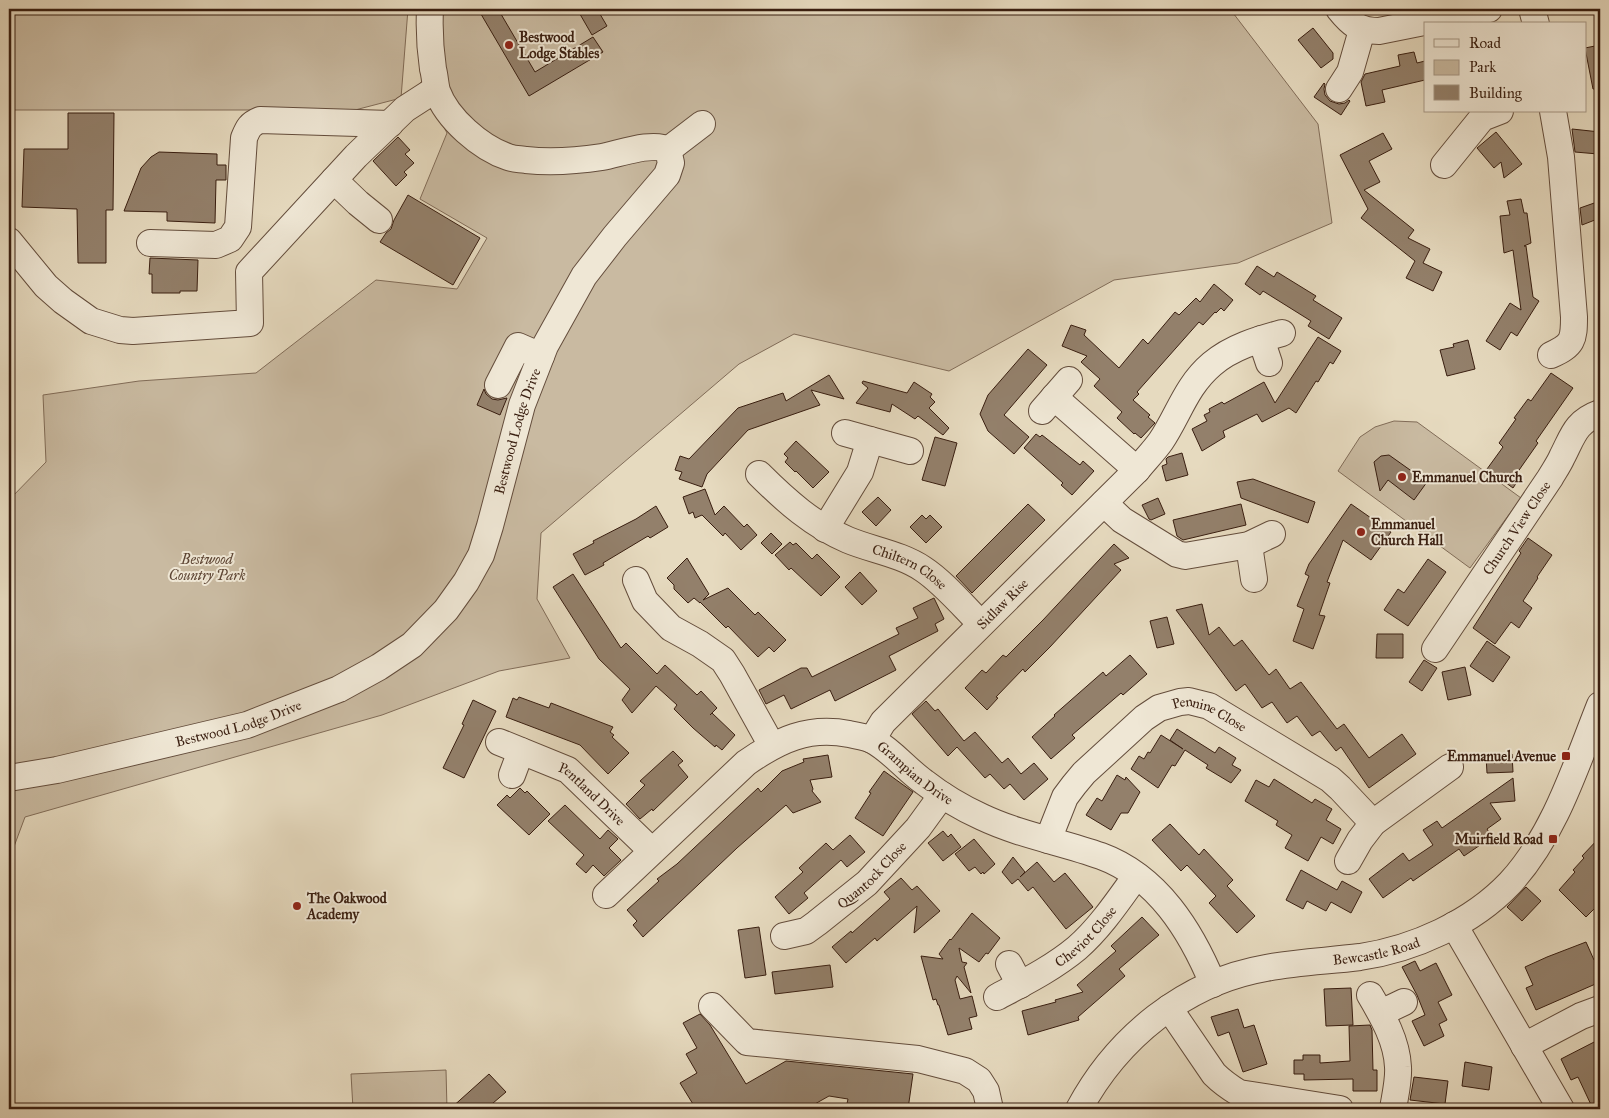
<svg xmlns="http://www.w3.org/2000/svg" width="1609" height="1118" font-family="'IM FELL Great Primer',serif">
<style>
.green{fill:#c9baa1;stroke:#816c58}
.building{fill:#93806b;stroke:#391e10}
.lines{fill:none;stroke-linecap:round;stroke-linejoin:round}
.minor-casing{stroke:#644d3c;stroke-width:28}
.minor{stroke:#efe7d5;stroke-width:26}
.poi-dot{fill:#8f2418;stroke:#efe7d5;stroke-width:2}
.labels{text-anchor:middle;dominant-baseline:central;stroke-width:4;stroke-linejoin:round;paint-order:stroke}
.poi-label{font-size:14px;font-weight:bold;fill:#391e10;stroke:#efe7d5;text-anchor:start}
.street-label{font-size:14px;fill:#391e10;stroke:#efe7d5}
.park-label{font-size:14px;font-style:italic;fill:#5d4534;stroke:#efe7d5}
</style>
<rect width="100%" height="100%" fill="#e6dabf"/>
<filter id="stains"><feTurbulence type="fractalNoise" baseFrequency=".004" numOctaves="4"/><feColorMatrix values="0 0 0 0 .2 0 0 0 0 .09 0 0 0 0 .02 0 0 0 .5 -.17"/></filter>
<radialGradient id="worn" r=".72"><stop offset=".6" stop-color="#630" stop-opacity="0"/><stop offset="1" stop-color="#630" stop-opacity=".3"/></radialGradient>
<!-- green -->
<path class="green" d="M 9,9 L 408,9 L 401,98 L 355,110 L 9,110 Z
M 420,9 L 1230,9 L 1318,124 L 1332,223 L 1238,263 L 1114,280 L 949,371 L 794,334 L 739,364 L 541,533 L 537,599 L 570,658 L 499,671 L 382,715 L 25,817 L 9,860 L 9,500 L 46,462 L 43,395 L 139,381 L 256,373 L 376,280 L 457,289 L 487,238 L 420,199 L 447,133 L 436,112 L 431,110 L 416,88 L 422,81 Z
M 1394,421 L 1417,422 L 1521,498 L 1470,568 L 1338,471 L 1360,437 L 1375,427 Z
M 446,1070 L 447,1109 L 353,1109 L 351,1074 Z"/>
<!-- building -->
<path class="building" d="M 478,9 L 498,9 L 535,72 L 593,37 L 603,52 L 529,96 Z
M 577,9 L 597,9 L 607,26 L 592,35 Z
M 1313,28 L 1333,53 L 1333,59 L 1321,68 L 1298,40 Z
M 1600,45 L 1600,89 L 1593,89 L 1585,48 Z
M 1414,52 L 1417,63 L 1425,61 L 1425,80 L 1382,90 L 1385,102 L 1366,106 L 1361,82 L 1365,74 L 1400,66 L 1398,55 Z
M 1324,83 L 1325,84 L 1324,89 L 1325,95 L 1330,101 L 1339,104 L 1345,103 L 1349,100 L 1350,101 L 1341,115 L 1314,97 Z
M 68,113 L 114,113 L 113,210 L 106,210 L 106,263 L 78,263 L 77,209 L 22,207 L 24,149 L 68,149 Z
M 1572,129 L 1600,132 L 1598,154 L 1575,152 Z
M 1496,132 L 1522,164 L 1504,178 L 1501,162 L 1494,168 L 1477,148 Z
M 1383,133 L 1392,149 L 1369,161 L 1380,182 L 1364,190 L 1414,230 L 1408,238 L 1430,249 L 1423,263 L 1442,272 L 1433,291 L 1406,278 L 1415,261 L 1361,218 L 1368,209 L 1340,155 Z
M 398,137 L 410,150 L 405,154 L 414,163 L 404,172 L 407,175 L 396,186 L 373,161 Z
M 159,152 L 217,154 L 217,165 L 226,165 L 226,180 L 216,180 L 215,223 L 167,221 L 167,212 L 124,211 L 141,168 L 151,157 Z
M 408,195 L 480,238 L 453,285 L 380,242 L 386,233 L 391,229 L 394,220 Z
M 1521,199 L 1524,213 L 1527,213 L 1531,243 L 1524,246 L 1526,246 L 1533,297 L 1539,301 L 1517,336 L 1511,332 L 1500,350 L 1486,341 L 1510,303 L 1521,310 L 1513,250 L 1504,253 L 1500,216 L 1510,215 L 1507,201 Z
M 1600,201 L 1600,218 L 1582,225 L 1580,208 Z
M 150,258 L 198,260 L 197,291 L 180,291 L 180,293 L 152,293 L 152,274 L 149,274 Z
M 1257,266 L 1274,277 L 1277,272 L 1316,296 L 1313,300 L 1342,318 L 1329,339 L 1308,326 L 1311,321 L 1263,291 L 1260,295 L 1245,284 Z
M 1214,284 L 1233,300 L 1224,311 L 1221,308 L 1216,313 L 1215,312 L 1203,325 L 1199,322 L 1137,392 L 1139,394 L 1133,400 L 1150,415 L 1148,417 L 1155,423 L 1141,438 L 1135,433 L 1134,434 L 1117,418 L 1122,412 L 1094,386 L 1100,379 L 1081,362 L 1087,356 L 1062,346 L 1071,325 L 1086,330 L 1084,335 L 1119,368 L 1143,339 L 1148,344 L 1175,312 L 1179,315 L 1196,298 L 1200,302 Z
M 1318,337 L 1341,351 L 1333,364 L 1330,362 L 1318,382 L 1316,381 L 1296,413 L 1289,408 L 1262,422 L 1257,414 L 1223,431 L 1225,437 L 1202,451 L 1192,429 L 1207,421 L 1204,415 L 1210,412 L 1209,409 L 1222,402 L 1224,404 L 1264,382 L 1275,403 Z
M 1468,340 L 1475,369 L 1447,376 L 1440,350 L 1454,347 L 1453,344 Z
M 1028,349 L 1047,365 L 1004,415 L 1029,437 L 1014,454 L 988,431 L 980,414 L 988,395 Z
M 1551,373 L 1573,388 L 1536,441 L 1538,443 L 1517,473 L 1521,476 L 1513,488 L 1487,469 L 1503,447 L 1499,443 L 1516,419 L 1514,418 L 1528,399 L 1531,401 Z
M 829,375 L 844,399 L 811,390 L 820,405 L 748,430 L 707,474 L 702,487 L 679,479 L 682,472 L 675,470 L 680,456 L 689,459 L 738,408 L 783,393 L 786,401 Z
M 863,381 L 907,393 L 914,382 L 932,394 L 930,397 L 935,402 L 929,408 L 949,428 L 943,435 L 918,416 L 915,419 L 892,404 L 890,412 L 856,403 L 868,388 L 862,383 Z
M 484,389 L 486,394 L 492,399 L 498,400 L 507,398 L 500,415 L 477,405 Z
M 1036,434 L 1040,437 L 1042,435 L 1080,465 L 1083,461 L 1094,471 L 1072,495 L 1061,485 L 1063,483 L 1024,448 Z
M 935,437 L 957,443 L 945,486 L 922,480 Z
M 796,441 L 829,472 L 813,488 L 796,471 L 795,472 L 785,462 L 788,458 L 784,454 Z
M 1182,453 L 1188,475 L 1166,481 L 1162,466 L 1167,464 L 1166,459 L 1168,457 Z
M 1389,455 L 1427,482 L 1414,500 L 1388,480 L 1380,491 L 1374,462 L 1381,456 Z
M 1253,479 L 1315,502 L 1308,523 L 1241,498 L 1237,482 Z
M 705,489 L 715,515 L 724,506 L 744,527 L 747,524 L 757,535 L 741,550 L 725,533 L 723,536 L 702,515 L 695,518 L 693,512 L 689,514 L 683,497 Z
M 878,497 L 891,510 L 876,526 L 862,512 Z
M 1158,498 L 1165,514 L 1151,520 L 1149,519 L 1142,505 Z
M 1028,504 L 1045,520 L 972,593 L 956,576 Z
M 1241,504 L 1246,525 L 1183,540 L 1177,536 L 1173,520 Z
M 1351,504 L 1391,532 L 1371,560 L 1343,540 L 1327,582 L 1330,583 L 1319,615 L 1325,616 L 1313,649 L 1293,641 L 1304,609 L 1297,606 L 1309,576 L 1305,574 L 1309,564 Z
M 656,506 L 668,527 L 650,538 L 648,536 L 603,563 L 604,565 L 585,575 L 573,554 L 594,543 L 593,541 L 636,519 Z
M 922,515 L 926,519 L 930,515 L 942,527 L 926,543 L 910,527 Z
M 771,533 L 782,544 L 772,554 L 761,543 Z
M 1528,538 L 1552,555 L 1537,577 L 1538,578 L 1523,601 L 1532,608 L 1519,628 L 1511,622 L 1495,644 L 1473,628 L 1521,553 L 1519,551 Z
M 790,542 L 793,545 L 796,543 L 812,559 L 817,554 L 840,577 L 821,596 L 791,568 L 789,570 L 775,555 Z
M 1114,544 L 1129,558 L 1114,564 L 1121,570 L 1050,647 L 1025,672 L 1023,669 L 996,697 L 998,698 L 987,710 L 965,688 L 982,670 L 986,673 L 1003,655 L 1006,657 L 1043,620 Z
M 687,558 L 709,594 L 703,600 L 728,588 L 755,615 L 758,612 L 786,640 L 774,652 L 769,647 L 758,657 L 728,626 L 726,628 L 700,602 L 700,603 L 694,598 L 688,603 L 674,589 L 674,585 L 667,578 Z
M 1428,559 L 1446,572 L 1408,626 L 1384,610 L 1398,589 L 1404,593 Z
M 860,572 L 877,591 L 862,605 L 845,587 Z
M 573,574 L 621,648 L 626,643 L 657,674 L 665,665 L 697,695 L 701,691 L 717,708 L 710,715 L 712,713 L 735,735 L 722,750 L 716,745 L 715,747 L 693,728 L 674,709 L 677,705 L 656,686 L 632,713 L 622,700 L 630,689 L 599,659 L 553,587 Z
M 934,598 L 944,619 L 935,624 L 938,631 L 889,656 L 896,670 L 835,701 L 830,690 L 791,709 L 784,695 L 766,704 L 759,690 L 801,668 L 807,668 L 812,677 L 899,634 L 896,628 L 918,618 L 913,608 Z
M 1202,604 L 1209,635 L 1219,627 L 1234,646 L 1242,640 L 1269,675 L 1276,669 L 1290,689 L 1301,682 L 1337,729 L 1344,724 L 1369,758 L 1402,734 L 1416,754 L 1369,788 L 1341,747 L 1336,751 L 1320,731 L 1312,736 L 1297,716 L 1287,723 L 1272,702 L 1262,708 L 1245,684 L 1236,691 L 1176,610 Z
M 1167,617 L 1174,644 L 1157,648 L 1150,621 Z
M 1377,634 L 1403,634 L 1403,658 L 1376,658 Z
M 1487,641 L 1510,657 L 1493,682 L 1470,666 Z
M 1130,655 L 1147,674 L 1123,695 L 1121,693 L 1072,735 L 1075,738 L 1051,759 L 1032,737 L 1055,716 L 1054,715 L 1103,672 L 1106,676 Z
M 1424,660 L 1437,668 L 1422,691 L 1409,682 Z
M 1465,667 L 1471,695 L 1448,700 L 1442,672 Z
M 519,697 L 549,708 L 551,703 L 613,727 L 610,732 L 614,735 L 612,737 L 629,753 L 608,774 L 580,745 L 506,717 L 513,698 L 517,700 Z
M 473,700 L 496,711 L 464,778 L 443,768 L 464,725 L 462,724 Z
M 926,701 L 935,711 L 938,709 L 964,741 L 975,732 L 1002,763 L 1008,758 L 1021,774 L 1034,763 L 1048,779 L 1024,800 L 1010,784 L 1004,789 L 990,774 L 985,778 L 957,747 L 948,756 L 912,714 Z
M 1177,729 L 1215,753 L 1219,747 L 1236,758 L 1232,765 L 1241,770 L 1231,783 L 1206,768 L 1208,765 L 1185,750 L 1175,766 L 1172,765 L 1158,788 L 1131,769 L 1139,756 L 1144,759 L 1148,752 L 1150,753 L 1161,735 L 1183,749 L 1170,740 Z
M 673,751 L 683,761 L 678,765 L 688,777 L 653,811 L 652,809 L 640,819 L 626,804 L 645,785 L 640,781 Z
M 1512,754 L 1513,772 L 1487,773 L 1486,756 Z
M 828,755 L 832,777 L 810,780 L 813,789 L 812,791 L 821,802 L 793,813 L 786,805 L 737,848 L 643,937 L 633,925 L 637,921 L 627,910 L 659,881 L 657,879 L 677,864 L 758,788 L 761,792 L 782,771 L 804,762 L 803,759 Z
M 884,771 L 913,792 L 883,836 L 855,818 L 871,793 L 869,792 Z
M 1117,775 L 1125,780 L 1126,777 L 1140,792 L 1128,813 L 1121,813 L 1111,830 L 1086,815 L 1097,798 L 1102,801 Z
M 1513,778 L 1515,801 L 1490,803 L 1501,819 L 1487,829 L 1492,837 L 1464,856 L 1459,849 L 1413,881 L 1411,878 L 1383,898 L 1369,879 L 1403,853 L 1409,861 L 1433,845 L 1423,830 L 1437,821 L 1442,828 Z
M 1274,779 L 1312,803 L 1315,799 L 1332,809 L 1326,820 L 1341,829 L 1333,844 L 1321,837 L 1308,861 L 1285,848 L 1292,835 L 1276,825 L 1278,821 L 1245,801 L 1256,780 L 1269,787 Z
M 520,788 L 525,793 L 527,791 L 550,814 L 529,835 L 497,805 L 507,795 L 510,798 Z
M 565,805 L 600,839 L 608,830 L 618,839 L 609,848 L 621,860 L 604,876 L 593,865 L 586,873 L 576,864 L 584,855 L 548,821 Z
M 1170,824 L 1199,855 L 1204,849 L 1233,880 L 1227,886 L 1255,916 L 1237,933 L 1209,903 L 1216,896 L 1187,865 L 1181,871 L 1152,840 Z
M 943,831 L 948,837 L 951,834 L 961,847 L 943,861 L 928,843 Z
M 850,835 L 865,852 L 847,867 L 841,860 L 804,893 L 808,898 L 789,914 L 775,897 L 803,872 L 799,868 L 826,843 L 833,850 Z
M 1600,837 L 1600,903 L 1586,917 L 1559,890 L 1575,872 L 1573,870 L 1584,858 L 1582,856 Z
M 974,839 L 995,864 L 984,874 L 983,872 L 981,874 L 975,867 L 969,871 L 955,854 Z
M 1013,857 L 1025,872 L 1020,877 L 1037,862 L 1054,882 L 1065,873 L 1093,907 L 1066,929 L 1033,887 L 1028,891 L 1018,879 L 1012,884 L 1002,872 Z
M 1301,870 L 1337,890 L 1342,881 L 1362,892 L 1351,913 L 1331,902 L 1326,911 L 1307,901 L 1303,909 L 1286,900 Z
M 901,878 L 912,890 L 917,886 L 940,911 L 914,933 L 917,906 L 877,941 L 875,938 L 846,963 L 832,947 L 851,931 L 852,933 L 890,899 L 884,892 Z
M 1526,887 L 1541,901 L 1522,921 L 1507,907 Z
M 972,913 L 1000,938 L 988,954 L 986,953 L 979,962 L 959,948 L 962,962 L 967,963 L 964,967 L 971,993 L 957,976 L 955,980 L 960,999 L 972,996 L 977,1016 L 969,1018 L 972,1029 L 948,1035 L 939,1005 L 938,1005 L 936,999 L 933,1000 L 921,956 L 943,959 L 939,954 L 950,939 L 951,940 Z
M 1142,917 L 1159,935 L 1119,969 L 1125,976 L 1078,1017 L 1079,1020 L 1028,1035 L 1022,1011 L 1056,1002 L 1055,1000 L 1083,992 L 1077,985 L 1116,951 L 1111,946 Z
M 759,927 L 766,975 L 745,978 L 738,930 Z
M 1586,942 L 1594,960 L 1600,957 L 1600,982 L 1536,1010 L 1526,988 L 1533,985 L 1525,967 L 1547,957 Z
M 1415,961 L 1420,971 L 1436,963 L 1452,995 L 1438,1002 L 1447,1020 L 1439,1024 L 1444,1036 L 1424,1046 L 1412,1021 L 1425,1015 L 1417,995 L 1402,967 Z
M 830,965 L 833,987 L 775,994 L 772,972 Z
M 1351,988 L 1353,1025 L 1326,1026 L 1324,989 Z
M 1238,1009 L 1244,1028 L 1254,1025 L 1267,1064 L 1243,1072 L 1229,1032 L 1218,1036 L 1211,1017 Z
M 700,1014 L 710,1025 L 746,1084 L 786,1061 L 913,1074 L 908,1109 L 856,1109 L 846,1108 L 848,1099 L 829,1096 L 806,1109 L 696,1109 L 680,1083 L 697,1073 L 686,1054 L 697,1048 L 683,1023 Z
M 1370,1025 L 1372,1030 L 1373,1070 L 1377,1070 L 1377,1091 L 1353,1091 L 1353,1079 L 1304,1080 L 1304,1074 L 1294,1074 L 1294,1060 L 1303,1060 L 1303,1055 L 1320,1055 L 1320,1063 L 1350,1061 L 1349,1026 Z
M 1600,1039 L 1600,1109 L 1593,1109 L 1578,1077 L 1571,1080 L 1561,1059 Z
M 1465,1062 L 1492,1067 L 1489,1090 L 1462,1086 Z
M 489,1074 L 506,1092 L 486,1109 L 450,1109 Z
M 1414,1077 L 1448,1081 L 1445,1104 L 1410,1100 Z"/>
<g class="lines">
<!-- minor casing -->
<g class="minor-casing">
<g id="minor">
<path d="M 1339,9 C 1351,24 1359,31 1379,31 L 1489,9"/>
<path d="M 1532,9 L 1536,24"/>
<path d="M 1339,89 L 1350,72 L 1362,30"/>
<path d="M 668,150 L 702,124"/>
<path d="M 1444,165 L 1482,118 L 1500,111"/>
<path d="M 334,180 L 358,203 L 379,220"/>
<path d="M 9,241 L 46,286 L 63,301 L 91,321 L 120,330 L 133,331 L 250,323 L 249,272 L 356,156 L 405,109 L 436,89"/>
<path d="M 150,243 L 216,245 L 230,239 L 238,227 L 244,138 C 248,128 250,124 260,120 L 390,124"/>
<path d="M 1261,339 L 1269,363"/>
<path d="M 1551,355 C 1573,345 1574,340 1574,317 L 1561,157 L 1553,111"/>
<path d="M 498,385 L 518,346 L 541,356"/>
<path d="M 1054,397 L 1137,470"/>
<path d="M 1042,411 L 1069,380"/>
<path d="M 845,433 L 910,451"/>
<path id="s1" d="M 759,474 C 786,501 813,525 848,540 C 872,550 901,554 923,569 C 943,582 964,607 981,624"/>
<path d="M 1104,503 L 1122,520 L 1177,554 L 1185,556 L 1249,545 L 1272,534"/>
<path d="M 825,529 L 860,472 L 870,440"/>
<path d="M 1249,545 L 1254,579"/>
<path d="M 636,580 L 645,601 L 671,628 L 700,644 L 723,660 L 732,674 L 772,746"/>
<path id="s2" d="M 1435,649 L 1550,478 C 1554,471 1559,464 1562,457 C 1573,436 1575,422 1600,413"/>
<path id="s3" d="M 872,740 L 883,722 L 1137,470 C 1145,460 1154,451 1161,441 C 1179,414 1186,386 1212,364 C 1232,347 1257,340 1282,333"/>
<path id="s4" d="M 499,742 L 568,770 L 652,851"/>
<path d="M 512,775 L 521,751"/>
<path id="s5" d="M 9,778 L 57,770 L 247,725 L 339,689 L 379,667 L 412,645 L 446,610 L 466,582 L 481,555 L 490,526 L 522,405 L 545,346 L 584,276 L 615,236 L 667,175 L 671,163 L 668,150 C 653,141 619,154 602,157 C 576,161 553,163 526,160 C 520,159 513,159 508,157 C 481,148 447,119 437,91 C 435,84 435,76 433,69 C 430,49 429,30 430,9"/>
<path id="s6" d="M 1048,840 L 1065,797 L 1074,785 L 1084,773 L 1144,718 L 1159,708 L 1180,702 L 1189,701 L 1209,706 L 1330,779 L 1340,788 L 1373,823"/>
<path d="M 1348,861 L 1360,840 L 1373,823 L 1450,767"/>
<path id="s7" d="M 606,895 L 746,763 C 779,740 808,726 849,734 C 857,736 867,737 874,741 C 893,752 907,770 924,782 C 942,796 962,808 982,817 C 1020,835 1062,842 1101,856 C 1158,877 1191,931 1213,984"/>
<path d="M 1454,925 L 1561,1109"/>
<path id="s8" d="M 784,936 L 806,931 L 817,923 L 867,883 L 918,828 L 942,795"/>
<path d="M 1009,964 L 1020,985"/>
<path d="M 1370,995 C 1383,1017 1397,1041 1398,1067 C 1399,1080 1395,1096 1393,1109"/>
<path id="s9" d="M 997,997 C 1025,982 1053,968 1077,948 C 1100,928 1118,901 1136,876"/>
<path d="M 712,1006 L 747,1042 L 918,1059 L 965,1071 L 979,1080 L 986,1091 L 990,1109"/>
<path d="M 1169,1008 L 1214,1074 C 1222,1082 1229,1087 1239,1093 L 1340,1109"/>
<path d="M 1381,1013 L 1404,1002"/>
<path d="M 1524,1046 L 1581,1016 L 1600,1009"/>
<path id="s10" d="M 1079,1109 C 1117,1038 1185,982 1266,968 C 1297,962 1328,961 1360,957 C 1414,949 1472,923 1510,883 C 1555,834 1576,765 1600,705"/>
</g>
</g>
<!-- minor -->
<use href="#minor" class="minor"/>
</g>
<!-- markers -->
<g class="poi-dot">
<circle cx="509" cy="45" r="5"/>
<circle cx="1402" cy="477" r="5"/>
<circle cx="1361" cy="532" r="5"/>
<rect x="1561" y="751" width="10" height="10" rx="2.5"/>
<rect x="1548" y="834" width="10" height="10" rx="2.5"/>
<circle cx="297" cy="906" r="5"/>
</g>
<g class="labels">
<!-- poi labels -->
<g class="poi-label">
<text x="519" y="37">Bestwood<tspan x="519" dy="16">Lodge Stables</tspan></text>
<text x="1412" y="477">Emmanuel Church</text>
<text x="1371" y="524">Emmanuel<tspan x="1371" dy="16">Church Hall</tspan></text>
<text x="1556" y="756" text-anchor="end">Emmanuel Avenue</text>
<text x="1543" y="839" text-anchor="end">Muirfield Road</text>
<text x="307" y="898">The Oakwood<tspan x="307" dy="16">Academy</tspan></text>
</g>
<!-- street labels -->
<g class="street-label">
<text stroke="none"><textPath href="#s5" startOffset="671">Bestwood Lodge Drive</textPath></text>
<text stroke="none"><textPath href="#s2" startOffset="146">Church View Close</textPath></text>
<text stroke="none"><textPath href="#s1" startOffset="179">Chiltern Close</textPath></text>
<text stroke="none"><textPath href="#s3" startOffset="189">Sidlaw Rise</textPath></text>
<text stroke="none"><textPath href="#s6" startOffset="230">Pennine Close</textPath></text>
<text stroke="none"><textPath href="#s5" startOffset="236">Bestwood Lodge Drive</textPath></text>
<text stroke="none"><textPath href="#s7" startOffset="381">Grampian Drive</textPath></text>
<text stroke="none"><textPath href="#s4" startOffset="108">Pentland Drive</textPath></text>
<text stroke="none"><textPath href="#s8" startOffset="109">Quantock Close</textPath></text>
<text stroke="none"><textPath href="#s9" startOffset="108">Cheviot Close</textPath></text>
<text stroke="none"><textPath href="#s10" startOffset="354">Bewcastle Road</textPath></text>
</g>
<!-- park labels -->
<g class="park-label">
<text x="207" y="559">Bestwood<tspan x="207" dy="16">Country Park</tspan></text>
</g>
</g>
<!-- margin -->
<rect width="1609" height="1118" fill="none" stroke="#e6dabf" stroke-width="30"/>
<rect x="10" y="10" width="1589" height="1098" fill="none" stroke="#391e10" stroke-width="2.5"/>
<rect x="15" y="15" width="1579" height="1088" fill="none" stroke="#391e10"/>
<!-- legend -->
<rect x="1424" y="22" width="162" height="90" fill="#efe7d5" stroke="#a69786"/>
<rect x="1434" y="39" width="25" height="8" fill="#efe7d5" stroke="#a69786"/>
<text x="1469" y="48" font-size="15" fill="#391e10">Road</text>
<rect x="1434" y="60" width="25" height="15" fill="#c9baa1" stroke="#a69786"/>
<text x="1469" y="72" font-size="15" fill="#391e10">Park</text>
<rect x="1434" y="85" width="25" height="15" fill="#93806b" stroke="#a69786"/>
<text x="1469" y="98" font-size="15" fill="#391e10">Building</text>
<rect width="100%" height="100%" filter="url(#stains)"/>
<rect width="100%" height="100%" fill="url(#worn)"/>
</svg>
